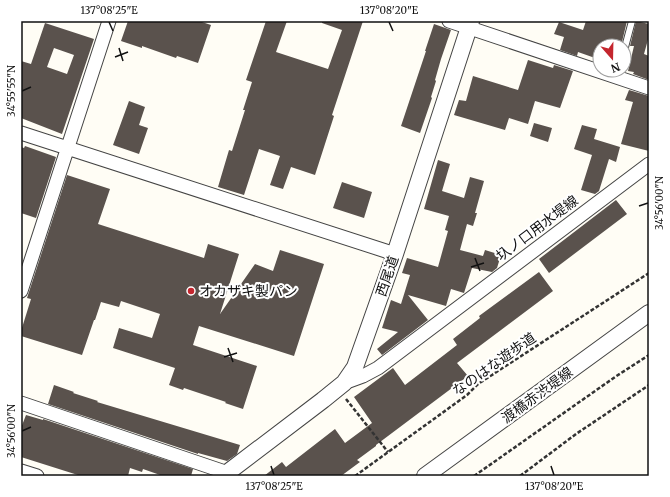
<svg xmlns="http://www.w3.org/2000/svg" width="670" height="497" font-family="Merriweather,'Noto Sans JP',serif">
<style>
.building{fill:#5a524d;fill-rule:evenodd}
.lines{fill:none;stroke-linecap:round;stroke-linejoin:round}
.service-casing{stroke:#444;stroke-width:8}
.minor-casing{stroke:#444;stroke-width:15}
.tertiary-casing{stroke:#444;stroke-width:18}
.path{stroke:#333;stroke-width:2.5;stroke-dasharray:4 2;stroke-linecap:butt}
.service{stroke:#fff;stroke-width:6}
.minor{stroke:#fff;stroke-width:13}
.tertiary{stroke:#fff;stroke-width:16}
.ticks{fill:none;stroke:#111;stroke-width:1.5}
.poi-dot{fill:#c4262e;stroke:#fff;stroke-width:1.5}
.labels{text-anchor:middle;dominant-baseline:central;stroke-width:4;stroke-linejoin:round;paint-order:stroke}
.street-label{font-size:14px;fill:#111;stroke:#fff}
.poi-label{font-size:14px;fill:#111;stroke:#fff;text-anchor:start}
.neatline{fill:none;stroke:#111;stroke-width:1.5}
.ticks-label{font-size:10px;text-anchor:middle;fill:#111}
</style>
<rect width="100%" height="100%" fill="#fffdf5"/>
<!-- building -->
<path class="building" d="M 128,21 L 199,21 L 211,25 L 198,63 L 177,56 L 176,58 L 142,46 L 142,48 L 121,41 Z
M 266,21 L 287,21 L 276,52 L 328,69 L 342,30 L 322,23 L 322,21 L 363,21 L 332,115 L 334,116 L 315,175 L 291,167 L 283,189 L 270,185 L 280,156 L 259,149 L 244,195 L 218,187 L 229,150 L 232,151 L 245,110 L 243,110 L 252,82 L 246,80 Z
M 586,21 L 627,21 L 621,46 L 599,46 L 595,58 L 578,52 L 577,56 L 560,50 L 564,37 L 554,34 L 559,22 L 583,30 Z
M 636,21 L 649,24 L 649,36 L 644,54 L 649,56 L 649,80 L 633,74 L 634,72 L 628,71 L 634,46 L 630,46 Z
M 45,23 L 94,39 L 62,134 L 21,118 L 21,61 L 31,64 ZM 54,48 L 74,55 L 67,74 L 47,67 Z
M 434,24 L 451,30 L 441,59 L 435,80 L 436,81 L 431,97 L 432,98 L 420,133 L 401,126 L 426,51 L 425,51 Z
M 528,60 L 553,68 L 554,65 L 573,71 L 560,108 L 535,101 L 528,124 L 509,118 L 505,130 L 454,115 L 459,100 L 466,101 L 473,76 L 518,90 Z
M 629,90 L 649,96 L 649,151 L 621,144 L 633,102 L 625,100 Z
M 129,101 L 145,107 L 139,125 L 148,128 L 139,154 L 113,145 Z
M 534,123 L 552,128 L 548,142 L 530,136 Z
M 582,125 L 597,129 L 594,139 L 620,147 L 616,162 L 609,159 L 599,191 L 595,194 L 581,190 L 592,155 L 574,149 Z
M 25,146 L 56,157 L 36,218 L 21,213 L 21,147 L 24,148 Z
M 438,160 L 450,164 L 442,191 L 464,198 L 470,177 L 484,181 L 475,213 L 477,213 L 473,226 L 467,224 L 460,250 L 483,256 L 485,250 L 501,255 L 497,268 L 492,272 L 472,268 L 464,293 L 451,289 L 446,306 L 408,295 L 428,320 L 382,355 L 377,349 L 398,332 L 382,328 L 391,300 L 401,304 L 410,275 L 402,273 L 407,258 L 438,267 L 448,231 L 445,230 L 449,216 L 424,209 Z
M 67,175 L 110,189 L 98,224 L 204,258 L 208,244 L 239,254 L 220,314 L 255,264 L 273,271 L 280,250 L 324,264 L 294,356 L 199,326 L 193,345 L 257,366 L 243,409 L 225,403 L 226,402 L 184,388 L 183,390 L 169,385 L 175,368 L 113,348 L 119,328 L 152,338 L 160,314 L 121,301 L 119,307 L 101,302 L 95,320 L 94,320 L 82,355 L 21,336 L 21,331 L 31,299 L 27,298 Z
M 342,182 L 372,192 L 364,218 L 333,208 Z
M 616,200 L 627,214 L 549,273 L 539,259 Z
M 539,272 L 553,291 L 457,363 L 468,376 L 376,445 L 376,446 L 357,460 L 360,462 L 341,476 L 264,476 L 282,462 L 286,467 L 335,429 L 345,443 L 372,423 L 354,397 L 393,368 L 405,385 L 457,345 L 453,339 L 480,318 L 479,316 Z
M 54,385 L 74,392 L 73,393 L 98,401 L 97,402 L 240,445 L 237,454 L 227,461 L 198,453 L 198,454 L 48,404 Z
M 26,415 L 43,420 L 43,419 L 193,469 L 191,476 L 163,476 L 143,469 L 142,472 L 130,468 L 128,476 L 81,476 L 21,457 L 21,428 Z"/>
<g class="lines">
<!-- service casing -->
<g class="service-casing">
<path id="service" d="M 624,51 L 632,21"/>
</g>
<!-- minor casing -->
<g class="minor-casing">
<path id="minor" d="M 449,21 L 649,88
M 21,133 L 395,254
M 21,291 L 109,21
M 344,383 L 363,376 L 378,368 L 649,164
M 21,403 L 228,473
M 21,471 L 37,476"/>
</g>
<!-- tertiary casing -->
<g class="tertiary-casing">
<path id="tertiary" d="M 223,476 L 323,400 L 344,383 L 355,367 L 395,254 L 471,21
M 425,476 L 649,313"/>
</g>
<!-- path -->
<path class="path" d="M 346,399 L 388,452
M 355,476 L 467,395 L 478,384 L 649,273
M 474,476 L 615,377 L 649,355
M 520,476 L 576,434 L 649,385"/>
<!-- service -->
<use href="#service" class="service"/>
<!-- minor -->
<use href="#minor" class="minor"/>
<!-- tertiary -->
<use href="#tertiary" class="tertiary"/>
</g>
<!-- ticks -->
<path class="ticks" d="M 109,22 L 113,31M 389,22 L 393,31M 119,48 L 123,61M 115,57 L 128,52M 22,91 L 31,87M 639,206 L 648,203M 475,258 L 480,271M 471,267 L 484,263M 228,348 L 233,362M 224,357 L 237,353M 22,431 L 31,427M 271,466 L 274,475M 551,466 L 554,475"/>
<!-- markers -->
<circle class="poi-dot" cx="191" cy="291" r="4"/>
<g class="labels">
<!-- street labels -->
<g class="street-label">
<text transform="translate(537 228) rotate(-37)">圦ノ口用水堤線</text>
<text transform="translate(387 276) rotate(-71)">西尾道</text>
<text transform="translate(494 364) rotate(-35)">なのはな遊歩道</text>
<text transform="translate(537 395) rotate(-36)">渡橋赤渋堤線</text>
</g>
<!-- poi labels -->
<g class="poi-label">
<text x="199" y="291">オカザキ製パン</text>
</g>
</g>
<!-- border -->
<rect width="670" height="497" fill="none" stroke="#ffffff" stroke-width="44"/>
<!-- north arrow -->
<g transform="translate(612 58) rotate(160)"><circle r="19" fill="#ffffff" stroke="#a0a0a0"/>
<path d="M0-3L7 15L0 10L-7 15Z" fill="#c4262e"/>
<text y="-6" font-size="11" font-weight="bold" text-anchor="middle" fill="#111111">N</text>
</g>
<rect x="22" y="22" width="626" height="453" class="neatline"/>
<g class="ticks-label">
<text x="109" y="14">137°08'25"E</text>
<text x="389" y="14">137°08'20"E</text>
<text transform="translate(11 91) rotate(-90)" y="4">34°55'55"N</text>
<text transform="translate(659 203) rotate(-90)" y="4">34°56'00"N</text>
<text transform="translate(11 431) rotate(-90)" y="4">34°56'00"N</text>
<text x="274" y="490">137°08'25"E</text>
<text x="554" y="490">137°08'20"E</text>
</g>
</svg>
